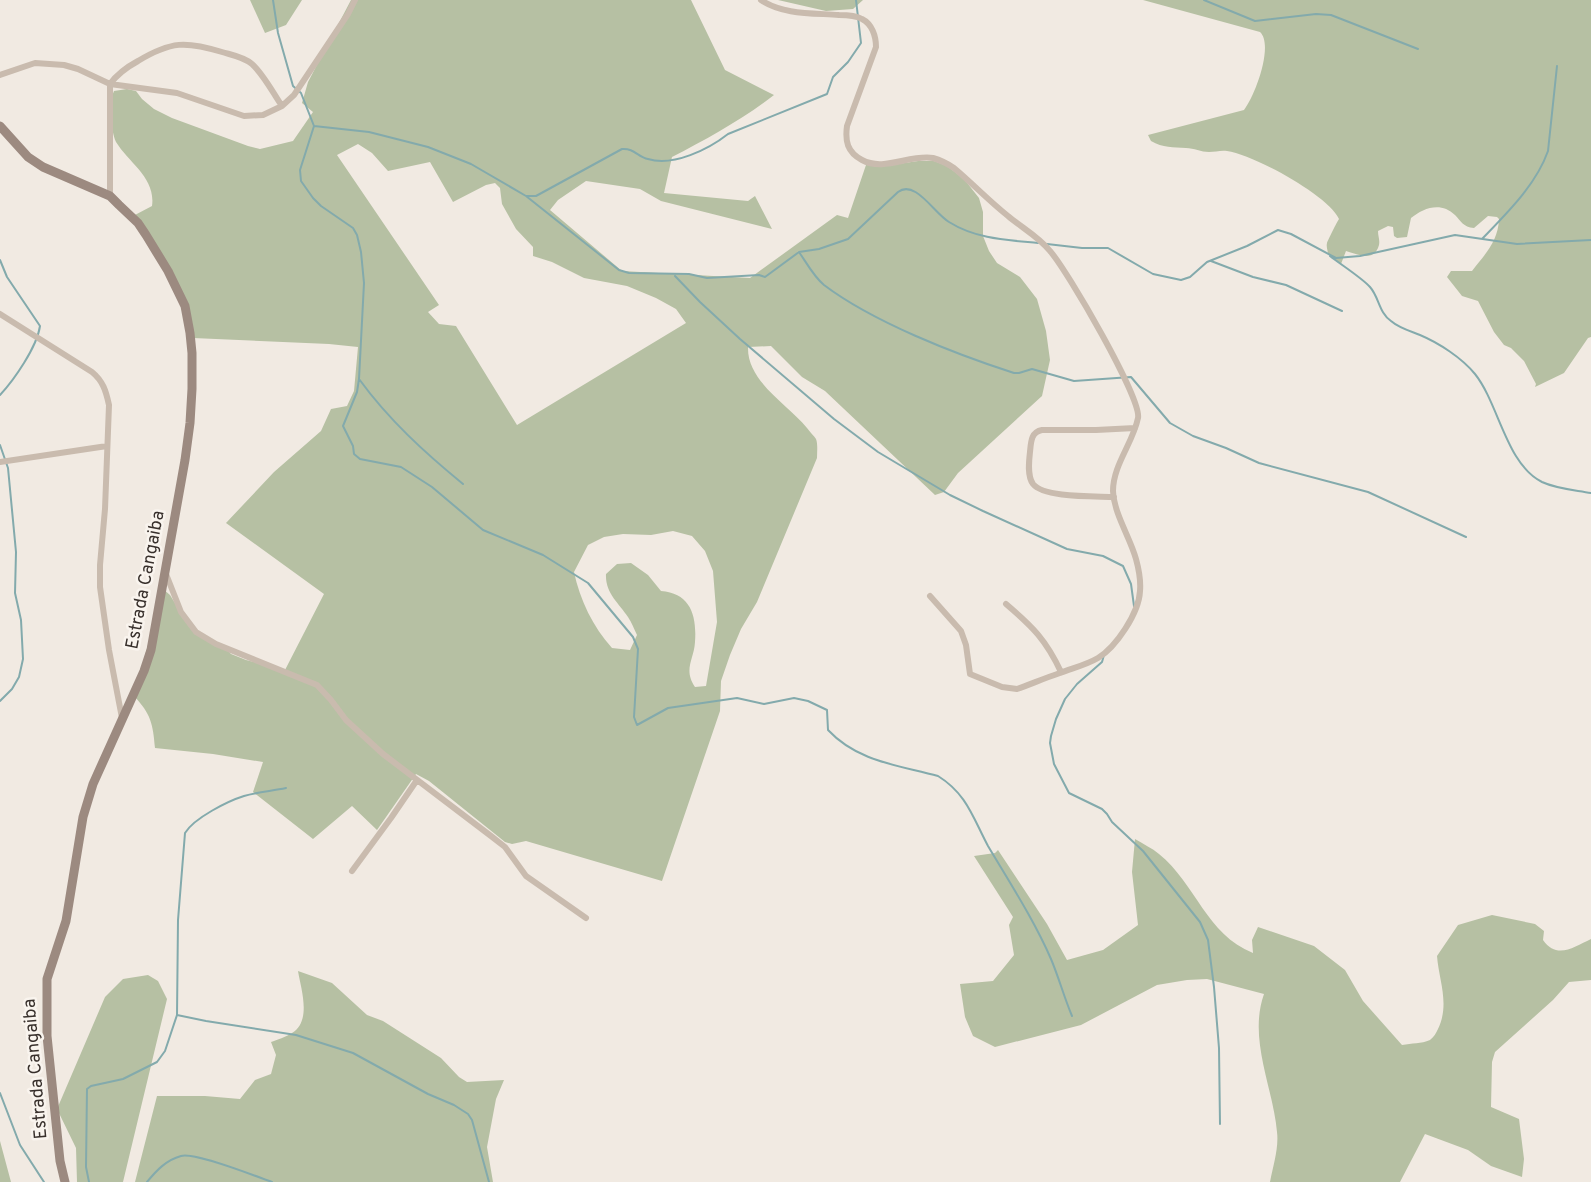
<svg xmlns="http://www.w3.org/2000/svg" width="1591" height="1182" font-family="Overpass,sans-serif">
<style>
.green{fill:#b6c0a3;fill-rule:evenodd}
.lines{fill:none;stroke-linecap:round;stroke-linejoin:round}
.stream{stroke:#83aaac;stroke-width:2}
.street{stroke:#c9bbae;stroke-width:6}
.secondary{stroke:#9c8a80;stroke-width:9}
.labels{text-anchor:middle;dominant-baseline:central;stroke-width:5;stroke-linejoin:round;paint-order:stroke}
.street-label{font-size:18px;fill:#38302c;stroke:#f9f4ee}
</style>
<rect width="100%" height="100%" fill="#f1eae2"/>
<!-- green -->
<path class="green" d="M 250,0 L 302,0 L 286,25 L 265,33 Z
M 351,0 L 691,0 L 725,70 L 774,95 C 743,119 707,139 672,157 L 664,193 L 748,201 L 755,196 L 772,229 L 661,201 L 640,189 L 586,181 L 558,200 L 550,210 L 622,271 L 750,278 L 837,215 L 848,218 L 866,165 L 884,166 L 918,161 L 934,161 L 947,166 L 964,179 L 979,198 L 983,212 L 983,236 L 989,251 L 997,263 L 1020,277 L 1037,299 L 1046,331 L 1050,360 L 1042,396 L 958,473 L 944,492 L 935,495 L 825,391 L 802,377 L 771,346 L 748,347 C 747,382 788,404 807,428 C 810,432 814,436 816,439 C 818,444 817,452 817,458 L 757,602 L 741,629 L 730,655 L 721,681 L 720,711 L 662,881 L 526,841 L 512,844 L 505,842 L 429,781 L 416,774 L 377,830 L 352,806 L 313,839 L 253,792 L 263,762 L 213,754 L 155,748 C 153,724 151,714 134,696 L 163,589 L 170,595 L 181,613 L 204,637 L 222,644 L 231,654 L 246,660 L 285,670 L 324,594 L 226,523 L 274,472 L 321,431 L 331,409 L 347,406 L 354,391 L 358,347 L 329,344 L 193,338 L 189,316 L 133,216 L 152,206 C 156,178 129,163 116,142 C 113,136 112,126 111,119 C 109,109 110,100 114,91 L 127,89 L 136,91 L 142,99 L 154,109 L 172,118 L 248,146 L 260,149 L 293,141 L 313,112 L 302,103 L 308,82 ZM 358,144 L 372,153 L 388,171 L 430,162 L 453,202 L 486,185 L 495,183 L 500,188 L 502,204 L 516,229 L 533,247 L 533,256 L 552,262 L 584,278 L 627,286 L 656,298 L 676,309 L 686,323 L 517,425 L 456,326 L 439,324 L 428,312 L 439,305 L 337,155 ZM 673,531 L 692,536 L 705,551 L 713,571 L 717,622 L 706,686 L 695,687 C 683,669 694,660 695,642 C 697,615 690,593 661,591 L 648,575 L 631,563 L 617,564 L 606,574 C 605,593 619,603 628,617 C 632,623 634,629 637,635 L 630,650 L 612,648 C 593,627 580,600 574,572 L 588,545 L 604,537 L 623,534 L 651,535 Z
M 778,0 L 863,0 L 853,9 L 826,11 Z
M 1143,0 L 1591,0 L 1591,337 L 1588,338 L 1564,373 L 1535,387 L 1536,384 L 1524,361 L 1511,348 L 1504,345 L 1494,332 L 1478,301 L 1462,296 L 1447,277 L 1451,271 L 1472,271 C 1485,254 1498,242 1499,219 L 1497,217 L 1488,216 L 1474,228 C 1463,227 1461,221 1455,215 C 1441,201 1423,208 1411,218 L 1407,237 L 1397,238 L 1394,236 L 1393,227 L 1388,226 L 1378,231 C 1378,236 1380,240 1379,245 C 1374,263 1357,254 1346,251 L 1341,264 L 1328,254 C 1328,251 1326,247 1327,243 C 1328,240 1337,222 1339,219 C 1328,195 1254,155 1227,151 C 1221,150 1215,152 1209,152 C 1201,152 1194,148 1186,148 C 1173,147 1163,148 1151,141 L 1148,135 L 1244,110 C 1255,96 1274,45 1260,32 Z
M 1135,839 C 1143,844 1152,848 1159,854 C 1196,884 1206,934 1253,953 L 1252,940 L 1258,927 L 1314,946 L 1345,970 L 1363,1001 L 1402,1045 C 1412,1043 1421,1044 1430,1040 C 1434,1037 1436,1033 1438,1029 C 1450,1004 1439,981 1437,956 L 1458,925 L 1492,915 L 1535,924 L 1544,931 L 1543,940 C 1557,960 1574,947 1591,939 L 1591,980 L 1569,982 L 1553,1000 L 1495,1052 L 1492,1062 L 1491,1107 L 1519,1119 L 1524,1159 L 1522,1177 L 1491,1166 L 1468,1150 L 1425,1134 L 1400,1182 L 1270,1182 C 1273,1166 1279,1148 1277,1132 C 1273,1087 1248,1039 1264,994 L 1207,979 L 1187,980 L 1157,985 L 1081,1025 L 995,1047 L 973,1036 L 965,1017 L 960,984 L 993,981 L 1014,955 L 1009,925 L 1013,917 L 974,856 L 995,853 L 998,850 L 1047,924 L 1067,960 L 1103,950 L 1138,925 L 1132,872 Z
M 298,971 L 332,983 L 367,1015 L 383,1021 L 441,1058 L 459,1077 L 467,1082 L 504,1080 L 496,1099 L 487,1147 L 493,1182 L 135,1182 L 157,1096 L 205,1096 L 240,1099 L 255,1080 L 271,1074 L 276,1055 L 271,1042 C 277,1040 286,1037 292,1033 C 312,1021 301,989 298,971 Z
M 148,975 L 158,981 L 167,999 L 123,1182 L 77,1182 L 76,1148 L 57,1109 L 105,997 L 123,979 Z
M 0,1141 L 11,1182 L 0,1182 Z"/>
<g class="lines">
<!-- stream -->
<path class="stream" d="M 273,0 L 278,33 L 293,86 L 301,93 L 314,126 L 300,170 L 301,181 L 313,198 L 321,206 L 353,228 L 357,235 L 361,252 L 364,283 L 359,379 L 357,392 L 343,426 L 353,446 L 354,454 L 360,459 L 401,467 L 432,487 L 483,530 L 543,555 L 588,583 L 633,637 L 638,649 L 634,717 L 637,725 L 668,708 L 737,698 L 764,704 L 794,698 L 808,701 L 827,710 L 828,730 C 858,762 898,765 938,776 C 967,794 973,818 988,846 C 1010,883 1034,920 1051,959 C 1059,978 1064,997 1072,1016
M 1204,0 L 1255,21 L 1316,14 L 1331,15 L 1418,49
M 314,126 L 369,132 L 428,147 L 471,164 L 526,196 L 619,270 L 629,273 L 689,274 L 707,278 L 759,275 L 765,277 L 799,252 L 819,249 L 848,239 L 898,192 C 915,179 934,213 949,222 C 976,239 1007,240 1038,243
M 526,196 L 536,196 L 622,149 C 634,148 638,157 648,159 C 673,167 709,149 728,134 L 827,94 L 833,77 L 848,62 L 861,43 L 856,0
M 1482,239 C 1507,213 1536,185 1548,151 L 1557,66
M 1047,244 L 1082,248 L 1108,248 L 1153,274 L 1181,280 L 1190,277 L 1207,262 L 1247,246 L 1278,230 L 1291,234 L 1336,258 L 1360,256 L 1455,235 L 1517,244 L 1591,240
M 799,252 C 806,262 814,277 824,285 C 873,322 955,354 1014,373 L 1019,373 L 1032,369 L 1074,381 L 1131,377 L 1170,423 L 1193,436 L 1226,448 L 1259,463 L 1368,492 L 1466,537
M 1330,256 C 1340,264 1362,278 1370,287 C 1379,297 1379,313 1391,321 C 1399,328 1410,331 1420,335 C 1439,343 1462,358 1475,374 C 1499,404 1506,464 1542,482 C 1557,489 1575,490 1591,493
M 0,260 L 7,277 L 40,326 C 37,347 14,380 0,395
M 1211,261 L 1253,277 L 1286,285 L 1342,311
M 675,276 L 700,302 L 740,339 L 834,419 L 878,452 L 950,495 L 983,511 L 1067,549 L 1103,556 L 1123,566 L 1131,584 L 1134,606
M 359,379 C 389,420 424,452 463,484
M 0,445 L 8,468 L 16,552 L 15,593 L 21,620 L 23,659 L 19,677 L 12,689 L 0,701
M 1104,655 L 1102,662 L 1077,684 L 1065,699 L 1056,719 L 1051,736 L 1050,743 L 1054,764 L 1069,793 L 1102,809 L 1107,814 L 1112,822 L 1143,851 L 1200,922 L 1208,940 L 1214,987 L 1219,1048 L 1220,1124
M 177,1015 L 206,1021 L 296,1035 L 353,1053 L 428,1094 L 454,1105 L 468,1114 L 472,1120 L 489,1182
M 0,1093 L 20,1145 L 44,1182
M 89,1182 L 86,1167 L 87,1089 L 91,1086 L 123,1079 L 157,1062 L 165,1051 L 177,1015 L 178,920 L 185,833 C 194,818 228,801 244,796 C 258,792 272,791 286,788
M 147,1182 C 156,1171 166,1160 181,1156 C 195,1152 255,1176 272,1182"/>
<!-- street -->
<path class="street" d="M 761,0 C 783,15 814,13 839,15 C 846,15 855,15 862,19 C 872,24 876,36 876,47 L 847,126 C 845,141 847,152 862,160 C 884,172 910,154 933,158 C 940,160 948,164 954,168 C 972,183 989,201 1008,216 C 1022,228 1039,237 1050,251 C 1067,270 1142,399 1138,418 C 1133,443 1113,465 1113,491 C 1114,514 1130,537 1136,559 C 1139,570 1141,580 1140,591 C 1139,613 1116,647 1098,658 C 1086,665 1073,668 1060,673 C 1045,678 1031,684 1017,689 L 1002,687 L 970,674 L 966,645 L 961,631 L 930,596
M 0,75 L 35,63 L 64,65 L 78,69 L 110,84 L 177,93 L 244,116 L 263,115 L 282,106 L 294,95 L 348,14 L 355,0
M 110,196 L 110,84 C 118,73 127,67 138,61 C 171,41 186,41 222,52 C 232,55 244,57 252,64 C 264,75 273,93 282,106
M 0,314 L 92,372 C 103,381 106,391 109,405 L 105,509 L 100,565 L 100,587 L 109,650 L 122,718
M 0,462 L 107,446
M 1114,497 C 1095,496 1044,498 1033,484 C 1027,476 1029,461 1030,452 C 1031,442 1031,432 1042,430 L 1096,430 L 1135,428
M 166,574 L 181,612 L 196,632 L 216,644 L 317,685 L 331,700 L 346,720 L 383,754 L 491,836 L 505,847 L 526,876 L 586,918
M 1006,604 C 1033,627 1046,640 1061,672
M 352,871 L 391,818 L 417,780"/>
<!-- secondary -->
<path class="secondary" d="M 0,126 L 28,157 L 43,167 L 110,196 L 119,205 L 138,223 L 146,235 L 168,271 L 185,306 L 190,333 L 192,353 L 192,389 L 190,423 L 185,460 L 151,650 L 144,671 L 93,784 L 83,817 L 66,921 L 47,979 L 47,1036 L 60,1161 L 65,1182"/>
</g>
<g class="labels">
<!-- street labels -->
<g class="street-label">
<text transform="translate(146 580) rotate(-79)">Estrada Cangaiba</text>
<text transform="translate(36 1069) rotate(-95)">Estrada Cangaiba</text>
</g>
</g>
</svg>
